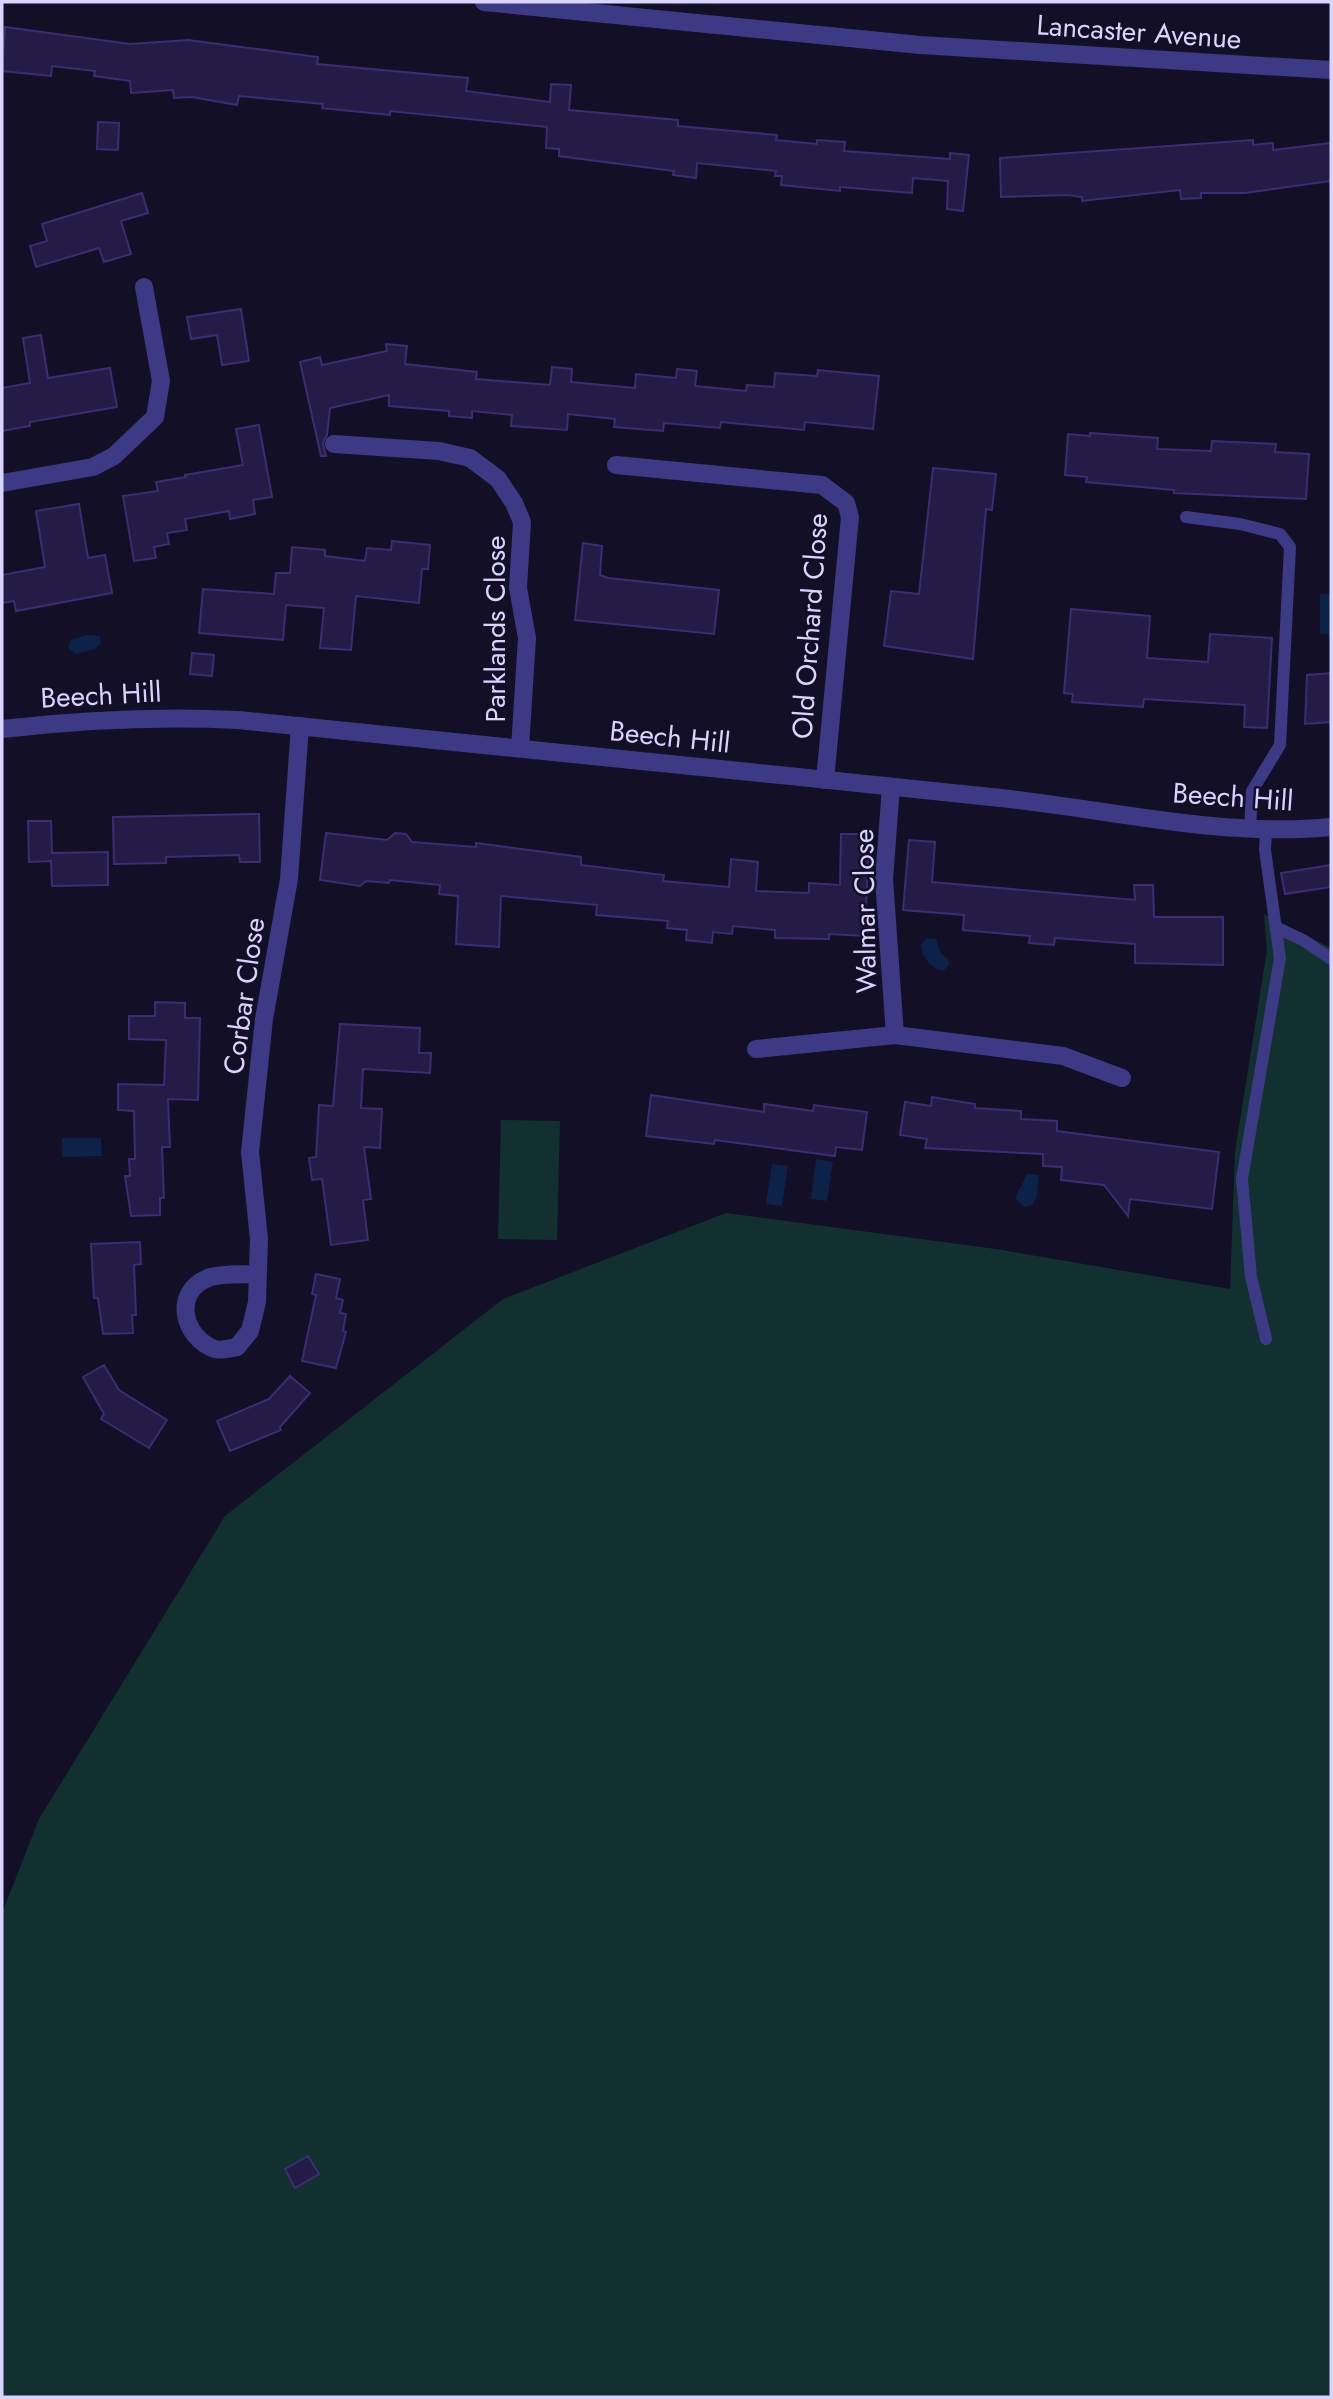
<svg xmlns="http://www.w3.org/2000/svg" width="1333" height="2399" font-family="Jost,sans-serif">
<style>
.green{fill:#12302f}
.water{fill:#0c2248}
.building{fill:#241b47;stroke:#3b2d73;stroke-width:2}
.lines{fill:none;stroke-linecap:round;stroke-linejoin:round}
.service{stroke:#3d3a85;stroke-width:12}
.minor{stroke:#3d3a85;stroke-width:18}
.tertiary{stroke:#3d3a85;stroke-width:18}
.labels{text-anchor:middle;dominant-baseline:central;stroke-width:5;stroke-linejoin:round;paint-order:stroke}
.street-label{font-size:28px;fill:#d9d4ff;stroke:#130f26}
</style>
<rect width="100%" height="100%" fill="#130f26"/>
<!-- green -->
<path class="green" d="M 1264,914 L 1331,948 L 1331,2397 L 2,2397 L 2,1913 L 39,1819 L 225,1516 L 503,1299 L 726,1213 L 996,1249 L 1230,1289 L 1235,1152 L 1267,950 Z
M 501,1120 L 560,1121 L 557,1240 L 498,1239 Z"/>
<!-- water -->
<path class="water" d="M 1320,594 L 1331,594 L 1331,634 L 1320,634 Z
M 86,635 L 100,636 L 101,644 L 95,649 L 76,654 L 68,648 L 71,640 Z
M 926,938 L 936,939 L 941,954 L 948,959 L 949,965 L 943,971 C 931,968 922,958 921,945 Z
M 62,1138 L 101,1138 L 102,1156 L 62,1157 Z
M 816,1159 L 833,1162 L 827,1201 L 811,1199 Z
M 772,1164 L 788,1166 L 782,1206 L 766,1204 Z
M 1027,1174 L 1039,1175 L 1037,1195 L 1032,1205 L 1024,1207 L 1015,1198 Z"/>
<!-- building -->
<path class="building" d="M 5,27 L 130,44 L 188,40 L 318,57 L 317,64 L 468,78 L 466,91 L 550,102 L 551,84 L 571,85 L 569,110 L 678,120 L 678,126 L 777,135 L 776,140 L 817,144 L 817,140 L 845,142 L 844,151 L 950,159 L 950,153 L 969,155 L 963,211 L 947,209 L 948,181 L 913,178 L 912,193 L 840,187 L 840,191 L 781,185 L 782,176 L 775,176 L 776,171 L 697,163 L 696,178 L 673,175 L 674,171 L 559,156 L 559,149 L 546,148 L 547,127 L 390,111 L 390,115 L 322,108 L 323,104 L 239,96 L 237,105 L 192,97 L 174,98 L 173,90 L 131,93 L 130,81 L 94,76 L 95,71 L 52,66 L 51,76 L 2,71 Z
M 98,122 L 119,123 L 118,150 L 97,149 Z
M 1253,140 L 1253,145 L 1273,143 L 1273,150 L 1331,143 L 1331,181 L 1245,193 L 1201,193 L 1201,198 L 1181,199 L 1180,190 L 1082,201 L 1082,197 L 1068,195 L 1001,197 L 1000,158 Z
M 142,193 L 148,213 L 121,221 L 131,254 L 104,262 L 99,248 L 36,267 L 30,246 L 47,241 L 42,224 Z
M 241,309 L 249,361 L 222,365 L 217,335 L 191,339 L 187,317 Z
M 41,335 L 48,378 L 110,368 L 117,407 L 30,422 L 30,426 L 2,431 L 2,388 L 30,383 L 23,338 Z
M 386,344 L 407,346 L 405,364 L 477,372 L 476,379 L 550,385 L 552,367 L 572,369 L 571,382 L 635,388 L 636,374 L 676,378 L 677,369 L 697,371 L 695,386 L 746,391 L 747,385 L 774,387 L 775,373 L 817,376 L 818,370 L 879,376 L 873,429 L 805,422 L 804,430 L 721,422 L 720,428 L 664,423 L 663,431 L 614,427 L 615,419 L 568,414 L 567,430 L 511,426 L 512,415 L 472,411 L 472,418 L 449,416 L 449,411 L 389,406 L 389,395 L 330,408 L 327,435 L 323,443 L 326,456 L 321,456 L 300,362 L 320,357 L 322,365 L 387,351 Z
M 259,425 L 272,497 L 253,500 L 255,514 L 230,519 L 229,511 L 185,519 L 187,530 L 167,533 L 169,544 L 154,547 L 156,558 L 134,561 L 123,496 L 158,491 L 156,482 L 186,477 L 185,475 L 243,465 L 236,429 Z
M 1090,433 L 1158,438 L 1157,449 L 1211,451 L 1212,441 L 1276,444 L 1275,452 L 1309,454 L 1306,499 L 1174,493 L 1174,490 L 1086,482 L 1087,477 L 1065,475 L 1068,434 L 1090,436 Z
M 933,468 L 996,474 L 992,510 L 986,509 L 973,659 L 884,646 L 891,591 L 919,594 Z
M 79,504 L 88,558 L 105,555 L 112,593 L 16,611 L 14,601 L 2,603 L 2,575 L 45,567 L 36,511 Z
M 392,541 L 430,545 L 428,569 L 422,569 L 419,603 L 356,596 L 351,650 L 320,648 L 324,608 L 286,605 L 283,640 L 199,633 L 203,589 L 274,594 L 276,573 L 290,573 L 292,547 L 325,550 L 325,556 L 365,561 L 367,548 L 391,550 Z
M 583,543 L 602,546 L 600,575 L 608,578 L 719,590 L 714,634 L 575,620 Z
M 1071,609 L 1150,616 L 1147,658 L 1208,662 L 1210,634 L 1272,638 L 1267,728 L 1244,727 L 1245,705 L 1144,699 L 1143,707 L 1072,702 L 1073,694 L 1064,693 Z
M 192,653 L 214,655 L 212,676 L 190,674 Z
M 1331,673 L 1331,722 L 1305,724 L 1307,675 Z
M 259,814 L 260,862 L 240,862 L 239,855 L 166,857 L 166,863 L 114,864 L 113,817 Z
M 28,821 L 51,821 L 52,853 L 108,852 L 108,885 L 52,886 L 51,861 L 29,862 Z
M 326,833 L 387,840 L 395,833 L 406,834 L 412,842 L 476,847 L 476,843 L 581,857 L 581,865 L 664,875 L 663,881 L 729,887 L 731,859 L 758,862 L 756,891 L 809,893 L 809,883 L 840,885 L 841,834 L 869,834 L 865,936 L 829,934 L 829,939 L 775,938 L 775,930 L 733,926 L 732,934 L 713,932 L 712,943 L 686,940 L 687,930 L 667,928 L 668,921 L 596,915 L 597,905 L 501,896 L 499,947 L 456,944 L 458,896 L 439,894 L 440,885 L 390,880 L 389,883 L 366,881 L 360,886 L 320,880 Z
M 909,840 L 935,842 L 932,882 L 1135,900 L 1134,885 L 1153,885 L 1154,917 L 1223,917 L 1223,965 L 1135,963 L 1135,944 L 1055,938 L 1054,945 L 1029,943 L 1030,936 L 963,930 L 964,915 L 903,910 Z
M 1331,865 L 1331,887 L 1285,894 L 1281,873 Z
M 155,1002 L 185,1003 L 185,1018 L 200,1018 L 198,1100 L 168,1099 L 170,1147 L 162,1147 L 164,1198 L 160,1198 L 160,1215 L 131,1216 L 125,1176 L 130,1176 L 129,1159 L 135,1159 L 134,1111 L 118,1110 L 118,1084 L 164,1085 L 166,1040 L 129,1039 L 129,1016 L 155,1016 Z
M 340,1024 L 420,1028 L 419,1053 L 431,1053 L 430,1073 L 363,1069 L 361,1108 L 382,1109 L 380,1148 L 364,1147 L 371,1199 L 363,1200 L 368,1240 L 331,1245 L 322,1179 L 312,1180 L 309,1158 L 316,1157 L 319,1105 L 333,1106 Z
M 651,1095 L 764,1112 L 764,1104 L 813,1111 L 814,1105 L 867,1112 L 862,1150 L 836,1147 L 835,1156 L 715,1140 L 714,1144 L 646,1136 Z
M 932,1097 L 975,1104 L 975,1108 L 1021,1111 L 1021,1119 L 1057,1121 L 1057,1131 L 1219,1152 L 1212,1209 L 1130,1199 L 1128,1216 L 1104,1185 L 1061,1180 L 1062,1167 L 1043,1166 L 1043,1154 L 925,1148 L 927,1139 L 900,1135 L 905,1102 L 931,1106 Z
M 140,1242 L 141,1264 L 134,1265 L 136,1315 L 132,1315 L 133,1333 L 103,1334 L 98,1298 L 94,1298 L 91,1244 Z
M 316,1274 L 340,1279 L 336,1298 L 343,1300 L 340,1313 L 346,1314 L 343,1331 L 346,1332 L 336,1368 L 302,1361 L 316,1295 L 312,1294 Z
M 104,1365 L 119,1390 L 167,1420 L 149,1448 L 101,1419 L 104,1414 L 83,1377 Z
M 290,1376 L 310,1393 L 280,1427 L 281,1430 L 230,1451 L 217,1421 L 269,1399 Z
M 308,2156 L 319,2174 L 295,2188 L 285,2169 Z"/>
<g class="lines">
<!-- service -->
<path class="service" d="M 1186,517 L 1240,524 L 1280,534 L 1290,547 L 1280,745 L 1252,791 L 1250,830
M 1266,831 L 1265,850 L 1280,958 L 1242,1179 L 1251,1277 L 1266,1339
M 1277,928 L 1303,940 L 1331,959"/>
<!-- minor -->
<path class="minor" d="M 484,2 L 920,45 L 1331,70
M 334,444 L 439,451 L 470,458 L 498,479 L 514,503 L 522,522 L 518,588 L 527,638 L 520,748
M 616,465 L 822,485 L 846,503 L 850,517 L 825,780
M 2,483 L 93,467 L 114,456 L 155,417 L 161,381 L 144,287
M 891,787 L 884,879 L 895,1035 L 1063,1056 L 1122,1078
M 756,1049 L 895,1035
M 258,1274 C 243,1275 221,1273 208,1278 C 172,1292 183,1338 215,1349 C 221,1351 231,1348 237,1347 L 250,1331 L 257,1302 L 259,1239 L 250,1152 L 264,1019 L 289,879 L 300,726"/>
<!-- tertiary -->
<path class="tertiary" d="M 2,729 C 81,720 158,716 238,720 C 489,744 740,771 991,797 C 1104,808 1217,838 1331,827"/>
</g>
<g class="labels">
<!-- street labels -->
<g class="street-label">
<text transform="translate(1139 32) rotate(4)">Lancaster Avenue</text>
<text transform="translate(810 626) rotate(-86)">Old Orchard Close</text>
<text transform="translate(495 629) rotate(-90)">Parklands Close</text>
<text transform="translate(101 695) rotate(-3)">Beech Hill</text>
<text transform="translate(670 737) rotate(6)">Beech Hill</text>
<text transform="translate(1233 797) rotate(4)">Beech Hill</text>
<text transform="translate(865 911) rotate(-91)">Walmar Close</text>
<text transform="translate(244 996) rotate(-82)">Corbar Close</text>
</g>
</g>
<!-- border -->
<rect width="1333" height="2399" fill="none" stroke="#d9d4ff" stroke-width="7"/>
</svg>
